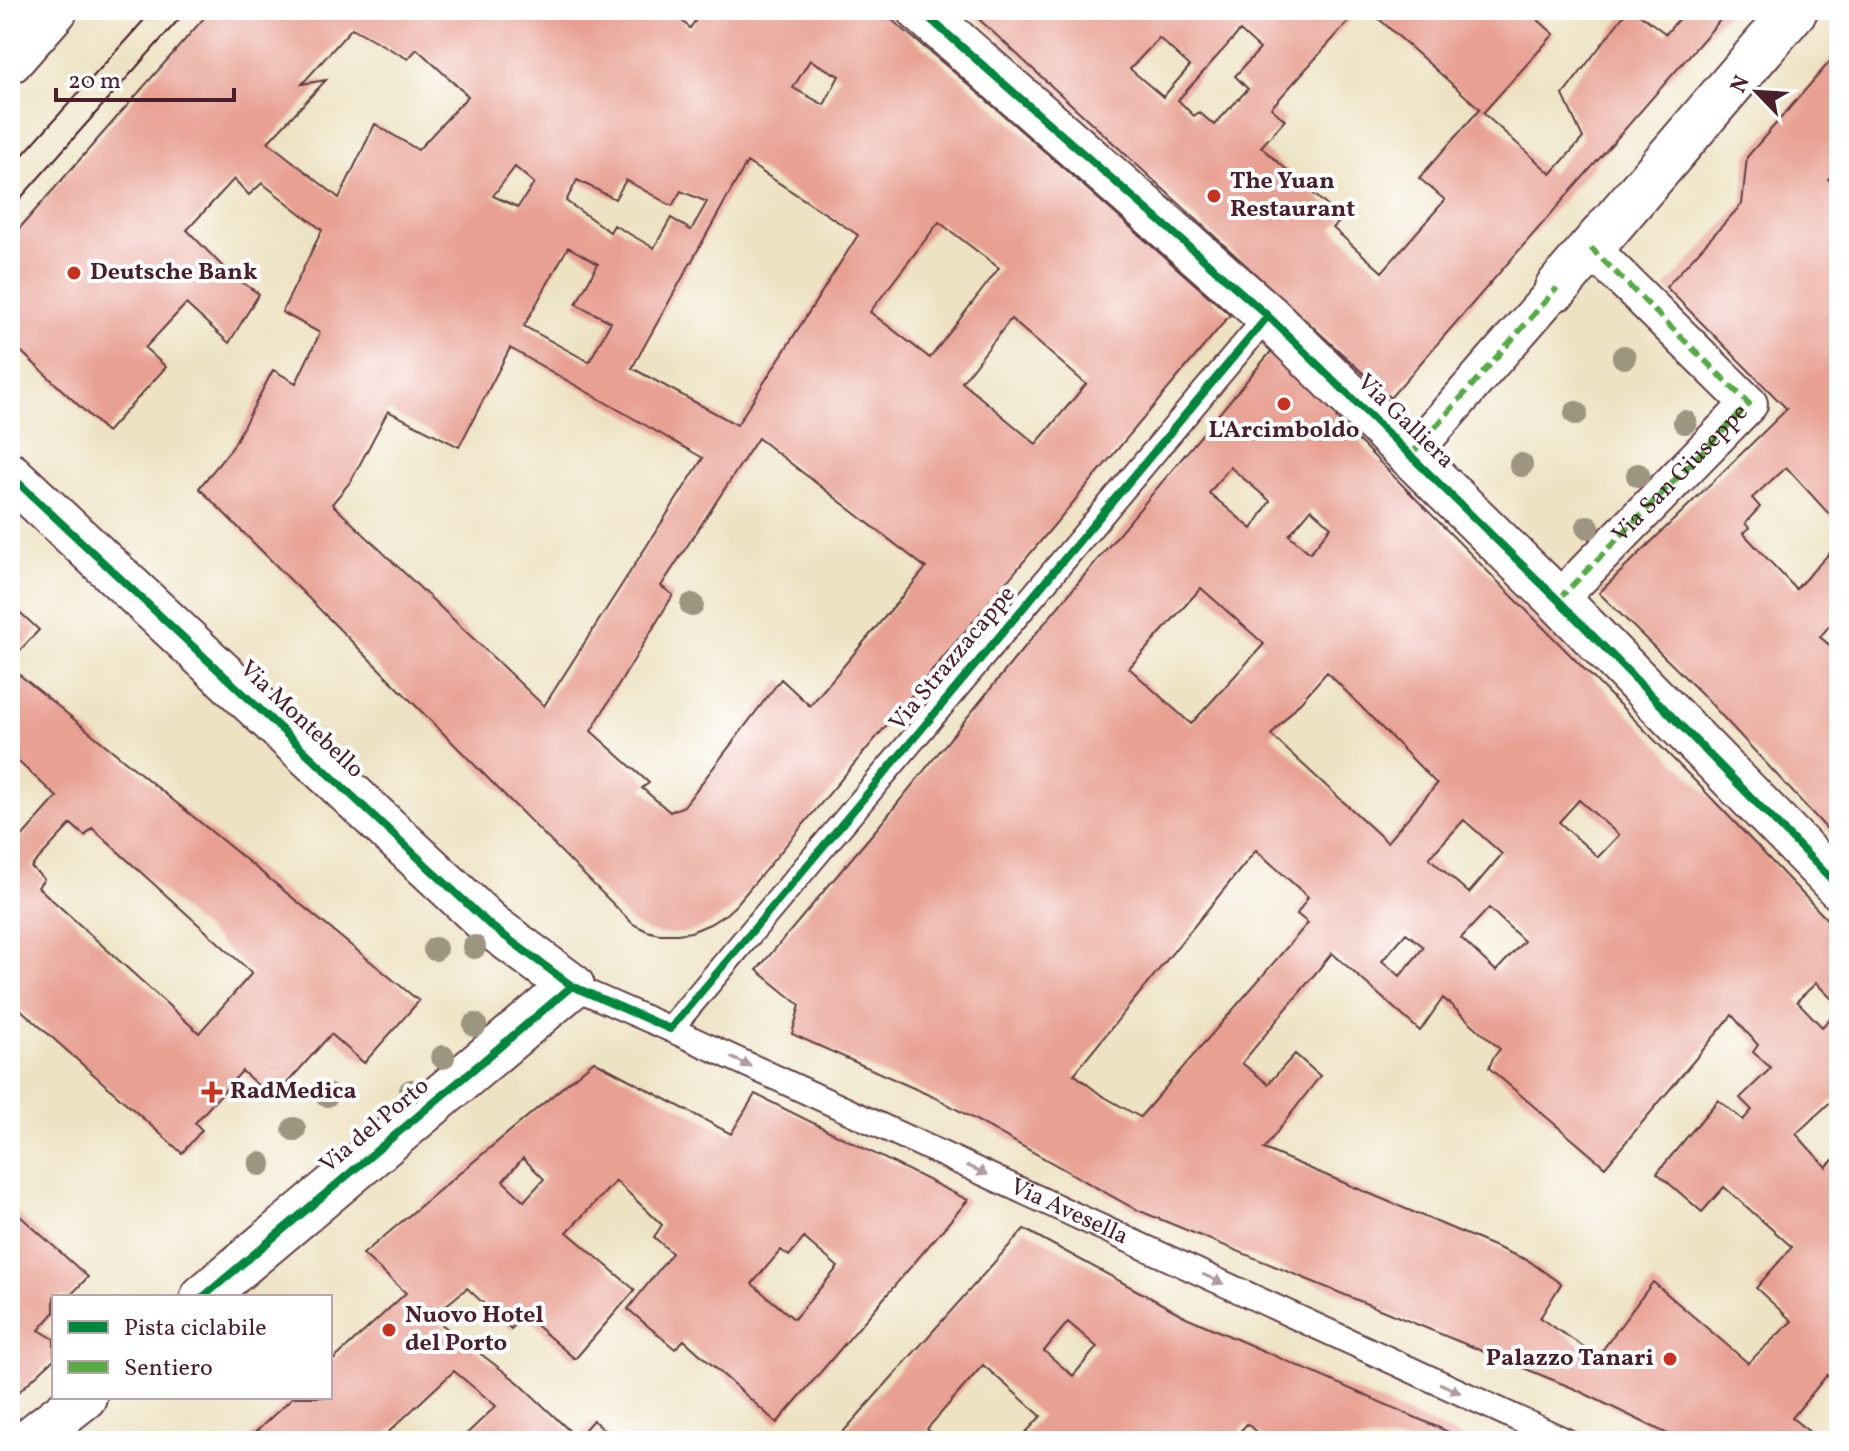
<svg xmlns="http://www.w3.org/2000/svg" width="1849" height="1451" font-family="Vollkorn,serif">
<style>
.building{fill:#e8a093;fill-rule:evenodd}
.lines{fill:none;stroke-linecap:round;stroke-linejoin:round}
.service-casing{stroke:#623c42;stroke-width:28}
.pedestrian-casing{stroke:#623c42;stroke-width:40}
.minor-casing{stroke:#623c42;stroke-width:48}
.tertiary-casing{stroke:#623c42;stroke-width:48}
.service{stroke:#fff;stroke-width:24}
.pedestrian{stroke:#fff;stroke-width:36}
.minor{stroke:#fff;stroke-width:44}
.tertiary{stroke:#fff;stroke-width:44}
.tram{stroke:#4a1f2b;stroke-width:2}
.quiet{stroke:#57aa44;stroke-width:6;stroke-dasharray:12 6;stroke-linecap:butt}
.cycleway-casing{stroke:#fff;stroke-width:13}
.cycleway{stroke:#00873e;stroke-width:8}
.tree{fill:#9e9580}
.oneway{fill:#ae9aa0}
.poi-dot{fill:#c8321e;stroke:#fff;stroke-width:3}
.labels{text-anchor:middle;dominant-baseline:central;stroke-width:8;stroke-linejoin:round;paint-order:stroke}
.poi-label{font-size:24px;font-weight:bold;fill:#4a1f2b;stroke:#fff;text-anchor:start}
.street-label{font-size:24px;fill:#4a1f2b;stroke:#fff}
</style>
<rect width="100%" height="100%" fill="#fff"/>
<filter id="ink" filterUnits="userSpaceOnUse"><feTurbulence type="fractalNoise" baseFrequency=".0125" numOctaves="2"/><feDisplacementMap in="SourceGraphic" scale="16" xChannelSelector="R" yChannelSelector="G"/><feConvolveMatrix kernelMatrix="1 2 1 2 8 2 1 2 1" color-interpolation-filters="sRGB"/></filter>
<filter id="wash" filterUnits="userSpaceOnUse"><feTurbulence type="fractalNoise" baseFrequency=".006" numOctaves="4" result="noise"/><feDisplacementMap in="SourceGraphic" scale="32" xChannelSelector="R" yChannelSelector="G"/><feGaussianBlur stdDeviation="1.8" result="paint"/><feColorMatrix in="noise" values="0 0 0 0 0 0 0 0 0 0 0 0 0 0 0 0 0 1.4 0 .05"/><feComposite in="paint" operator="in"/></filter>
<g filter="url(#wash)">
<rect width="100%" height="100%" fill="#ede2c2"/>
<g id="blocks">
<!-- building -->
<path class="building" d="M 211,10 L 670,10 L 690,28 L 703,10 L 880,10 L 968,84 L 1230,315 L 736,905 L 726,914 L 710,924 L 691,932 L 677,934 L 659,934 L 647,931 L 633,924 L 199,488 L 232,448 L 273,370 L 296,383 L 320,333 L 282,312 L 322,230 L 262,183 L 249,195 L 234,179 L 187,230 L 229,273 L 259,294 L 229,343 L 186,304 L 145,348 L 166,367 L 107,432 L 10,341 L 10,239 ZM 352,28 L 408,59 L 417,49 L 468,96 L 418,150 L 375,124 L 339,198 L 268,142 L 326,80 L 302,84 ZM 810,60 L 839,76 L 824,105 L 793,88 ZM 747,162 L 858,235 L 737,425 L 632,368 ZM 515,167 L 534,183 L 518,207 L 493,196 ZM 577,180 L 615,199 L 626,180 L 672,206 L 681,191 L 707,202 L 691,230 L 671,218 L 654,248 L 614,225 L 610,232 L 566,201 ZM 939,222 L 999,268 L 930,358 L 870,312 ZM 568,247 L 598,264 L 576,304 L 611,322 L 589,362 L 524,326 ZM 1011,319 L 1086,384 L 1036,444 L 962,382 ZM 510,348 L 703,458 L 544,706 L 332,504 L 351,481 L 388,411 L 459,447 ZM 758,438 L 926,568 L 810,706 L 781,679 L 684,806 L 670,812 L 642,788 L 649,783 L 591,731 L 673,595 L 661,586 Z
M 969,10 L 1359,10 L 1271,108 L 1285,120 L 1261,147 L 1342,219 L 1333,228 L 1382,272 L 1445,200 L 1419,178 L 1480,109 L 1369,10 L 1527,10 L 1554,34 L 1483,113 L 1551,174 L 1583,138 L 1563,95 L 1628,10 L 1634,10 L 1666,34 L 1686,10 L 1729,10 L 1390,398 ZM 1240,31 L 1260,49 L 1235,76 L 1248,89 L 1214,125 L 1199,112 L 1194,116 L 1178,100 ZM 1159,38 L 1190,66 L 1163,97 L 1130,69 Z
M 1839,51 L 1839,168 L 1828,179 L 1839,190 L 1839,525 L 1786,467 L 1752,498 L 1760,507 L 1745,523 L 1749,528 L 1743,533 L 1796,589 L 1839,543 L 1839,614 L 1820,637 L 1839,653 L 1839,842 L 1700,692 L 1599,593 L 1787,409 L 1666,287 L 1742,204 L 1747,157 Z
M 1273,349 L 1339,416 L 1336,418 L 1698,784 L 1839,932 L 1839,1006 L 1816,983 L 1797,1001 L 1822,1027 L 1839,1009 L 1839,1094 L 1796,1134 L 1826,1167 L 1839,1154 L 1839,1385 L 1827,1375 L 1792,1418 L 1821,1441 L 1682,1441 L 1575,1389 L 1135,1209 L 938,1099 L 792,1034 L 800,1005 L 757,970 L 879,826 L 1013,661 ZM 1230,467 L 1270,501 L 1252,529 L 1209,493 ZM 1311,509 L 1331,527 L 1310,553 L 1289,535 ZM 1201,588 L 1264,644 L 1191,724 L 1129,668 ZM 1327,672 L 1437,784 L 1387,842 L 1271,735 ZM 1579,800 L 1619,835 L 1598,857 L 1559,822 ZM 1464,820 L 1502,854 L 1469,893 L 1429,858 ZM 1256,850 L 1308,897 L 1297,914 L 1308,923 L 1140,1117 L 1101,1095 L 1074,1074 ZM 1489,908 L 1524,941 L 1496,971 L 1461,938 ZM 1406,933 L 1424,947 L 1400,976 L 1382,961 ZM 1332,953 L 1420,1031 L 1443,998 L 1500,1049 L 1493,1058 L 1489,1068 L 1605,1167 L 1732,1015 L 1758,1045 L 1753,1052 L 1771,1068 L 1740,1098 L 1752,1110 L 1743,1120 L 1718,1100 L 1657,1173 L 1702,1212 L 1724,1187 L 1792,1247 L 1756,1288 L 1792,1321 L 1748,1363 L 1653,1282 L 1598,1356 L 1540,1318 L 1561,1284 L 1529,1261 L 1264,1149 L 1320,1076 L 1295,1054 L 1268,1084 L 1242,1063 Z
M 10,603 L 39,630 L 10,661 Z
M 10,667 L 419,1001 L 364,1063 L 331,1034 L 273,1099 L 242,1071 L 195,1123 L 202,1130 L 182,1153 L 10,1000 L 10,850 L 57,797 L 10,754 ZM 71,824 L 85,836 L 92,828 L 252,973 L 199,1033 L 38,887 L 44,879 L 31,867 Z
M 594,1061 L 731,1134 L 755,1094 L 968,1200 L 777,1423 L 684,1340 L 675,1349 L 628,1309 L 672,1253 L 654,1237 L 662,1225 L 616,1181 L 567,1232 L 635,1290 L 575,1359 L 524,1315 L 511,1329 L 467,1288 L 432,1317 L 519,1383 L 577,1438 L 593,1420 L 616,1441 L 459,1441 L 496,1406 L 454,1371 L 379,1441 L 246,1441 L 293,1397 L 330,1397 L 330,1363 L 406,1293 L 363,1254 ZM 523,1158 L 544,1179 L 524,1201 L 503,1181 ZM 804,1238 L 838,1267 L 794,1319 L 752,1284 L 781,1250 L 789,1256 Z
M 10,1207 L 88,1277 L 69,1297 L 54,1297 L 54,1313 L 39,1330 L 54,1339 L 54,1359 L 10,1400 Z
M 1024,1229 L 1184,1316 L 1469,1441 L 1267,1441 L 1247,1424 L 1231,1441 L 1186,1441 L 1182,1437 L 1179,1441 L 1018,1441 L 1041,1416 L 983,1365 L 927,1429 L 940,1441 L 835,1441 ZM 1068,1322 L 1097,1347 L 1073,1376 L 1044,1351 Z"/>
</g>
</g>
<g filter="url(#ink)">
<use href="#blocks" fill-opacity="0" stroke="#623c42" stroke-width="2"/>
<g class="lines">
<!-- service casing -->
<g class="service-casing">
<g id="service">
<path id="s1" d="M 572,986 L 670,1029 L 1566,1441"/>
<path d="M 670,1029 L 1268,316"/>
</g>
</g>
<!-- pedestrian casing -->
<g class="pedestrian-casing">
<g id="pedestrian">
<path d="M 1411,455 L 1557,288"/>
<path id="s2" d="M 1558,600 L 1749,404 L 1591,248"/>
</g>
</g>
<!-- minor casing -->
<g class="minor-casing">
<path id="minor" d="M 920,10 L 1268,316 L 1558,600 L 1839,887
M 1557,288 L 1795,10
M 10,475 L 491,926 L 572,986 L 203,1297
M 28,1441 L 84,1397"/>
</g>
<!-- tertiary casing -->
<g class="tertiary-casing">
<path id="tertiary" d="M 10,61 L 55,10"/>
</g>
<!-- service -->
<use href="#service" class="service"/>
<!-- pedestrian -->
<use href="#pedestrian" class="pedestrian"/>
<!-- minor -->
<use href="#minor" class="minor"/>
<!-- tertiary -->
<use href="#tertiary" class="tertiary"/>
<!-- tram -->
<path class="tram" d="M 10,169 L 153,10
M 10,210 L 187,10"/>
<!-- quiet -->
<path class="quiet" d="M 1411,455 L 1557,288
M 1558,600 L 1749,404 L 1591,248"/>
<!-- cycleway casing -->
<g class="cycleway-casing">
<path id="cycleway" d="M 920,10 L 1268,316 L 1558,600 L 1839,887
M 10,475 L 491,926 L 572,986 L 670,1029 L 1268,316
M 203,1297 L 572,986"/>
</g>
<!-- cycleway -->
<use href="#cycleway" class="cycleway"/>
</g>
<!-- trees -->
<g class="tree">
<circle cx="1624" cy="357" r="12"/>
<circle cx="1576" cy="413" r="12"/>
<circle cx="1685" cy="422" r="12"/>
<circle cx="1521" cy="465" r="12"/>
<circle cx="1638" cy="475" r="12"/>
<circle cx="1588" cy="527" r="12"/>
<circle cx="692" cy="605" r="12"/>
<circle cx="474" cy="947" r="12"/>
<circle cx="435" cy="949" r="12"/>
<circle cx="475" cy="1025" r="12"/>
<circle cx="443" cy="1057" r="12"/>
<circle cx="411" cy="1091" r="12"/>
<circle cx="327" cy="1095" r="12"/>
<circle cx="294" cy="1129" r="12"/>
<circle cx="260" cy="1164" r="12"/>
</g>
<!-- one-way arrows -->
<defs><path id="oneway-solid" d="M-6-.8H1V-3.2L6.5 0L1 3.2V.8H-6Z" transform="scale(2)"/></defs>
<g class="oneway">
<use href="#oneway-solid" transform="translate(741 1062) rotate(25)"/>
<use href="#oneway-solid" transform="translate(977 1170) rotate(25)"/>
<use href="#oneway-solid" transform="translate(1213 1279) rotate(25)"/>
<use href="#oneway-solid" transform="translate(1450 1388) rotate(25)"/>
</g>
</g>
<!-- markers -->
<g class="poi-dot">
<circle cx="1214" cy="196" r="8"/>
<circle cx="74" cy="273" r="8"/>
<circle cx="1284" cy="404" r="8"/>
<path d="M208 1080h8v8h8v8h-8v8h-8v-8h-8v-8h8z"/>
<circle cx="389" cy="1330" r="8"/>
<circle cx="1670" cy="1359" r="8"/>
</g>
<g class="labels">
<!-- poi labels -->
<g class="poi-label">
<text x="1230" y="182">The Yuan<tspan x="1230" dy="28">Restaurant</tspan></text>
<text x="90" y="273">Deutsche Bank</text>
<text x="1284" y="431" text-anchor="middle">L'Arcimboldo</text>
<text x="230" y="1092">RadMedica</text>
<text x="405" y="1316">Nuovo Hotel<tspan x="405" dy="28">del Porto</tspan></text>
<text x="1654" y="1359" text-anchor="end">Palazzo Tanari</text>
</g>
<!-- street labels -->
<g class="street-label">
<text transform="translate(1405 422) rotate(44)">Via Galliera</text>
<text stroke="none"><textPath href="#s2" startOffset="176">Via San Giuseppe</textPath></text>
<text transform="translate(953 659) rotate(-50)">Via Strazzacappe</text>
<text transform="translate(301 720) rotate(43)">Via Montebello</text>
<text transform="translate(375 1126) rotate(-40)">Via del Porto</text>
<text stroke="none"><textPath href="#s1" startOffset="546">Via Avesella</textPath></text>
</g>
</g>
<!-- margin -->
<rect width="1849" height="1451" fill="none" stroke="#fff" stroke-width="40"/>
<!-- legend -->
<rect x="52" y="1295" width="280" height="104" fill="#ffffff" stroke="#b7a5aa" stroke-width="2"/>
<rect x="68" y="1321" width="40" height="12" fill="#00873e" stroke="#b7a5aa" stroke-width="2"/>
<text x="124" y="1335" font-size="24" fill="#4a1f2b">Pista ciclabile</text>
<rect x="68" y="1361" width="40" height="12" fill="#57aa44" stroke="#b7a5aa" stroke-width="2"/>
<text x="124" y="1375" font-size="24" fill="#4a1f2b">Sentiero</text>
<!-- north arrow -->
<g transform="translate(1757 92) rotate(295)" stroke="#ffffff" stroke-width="6" paint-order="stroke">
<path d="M0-6L14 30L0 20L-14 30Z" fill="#4a1f2b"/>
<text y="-12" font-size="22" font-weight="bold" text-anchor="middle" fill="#4a1f2b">N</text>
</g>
<!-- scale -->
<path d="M56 88v12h178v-12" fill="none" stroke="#4a1f2b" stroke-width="4"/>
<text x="68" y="88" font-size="24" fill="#4a1f2b" stroke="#ffffff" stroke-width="6" paint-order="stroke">20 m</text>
</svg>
